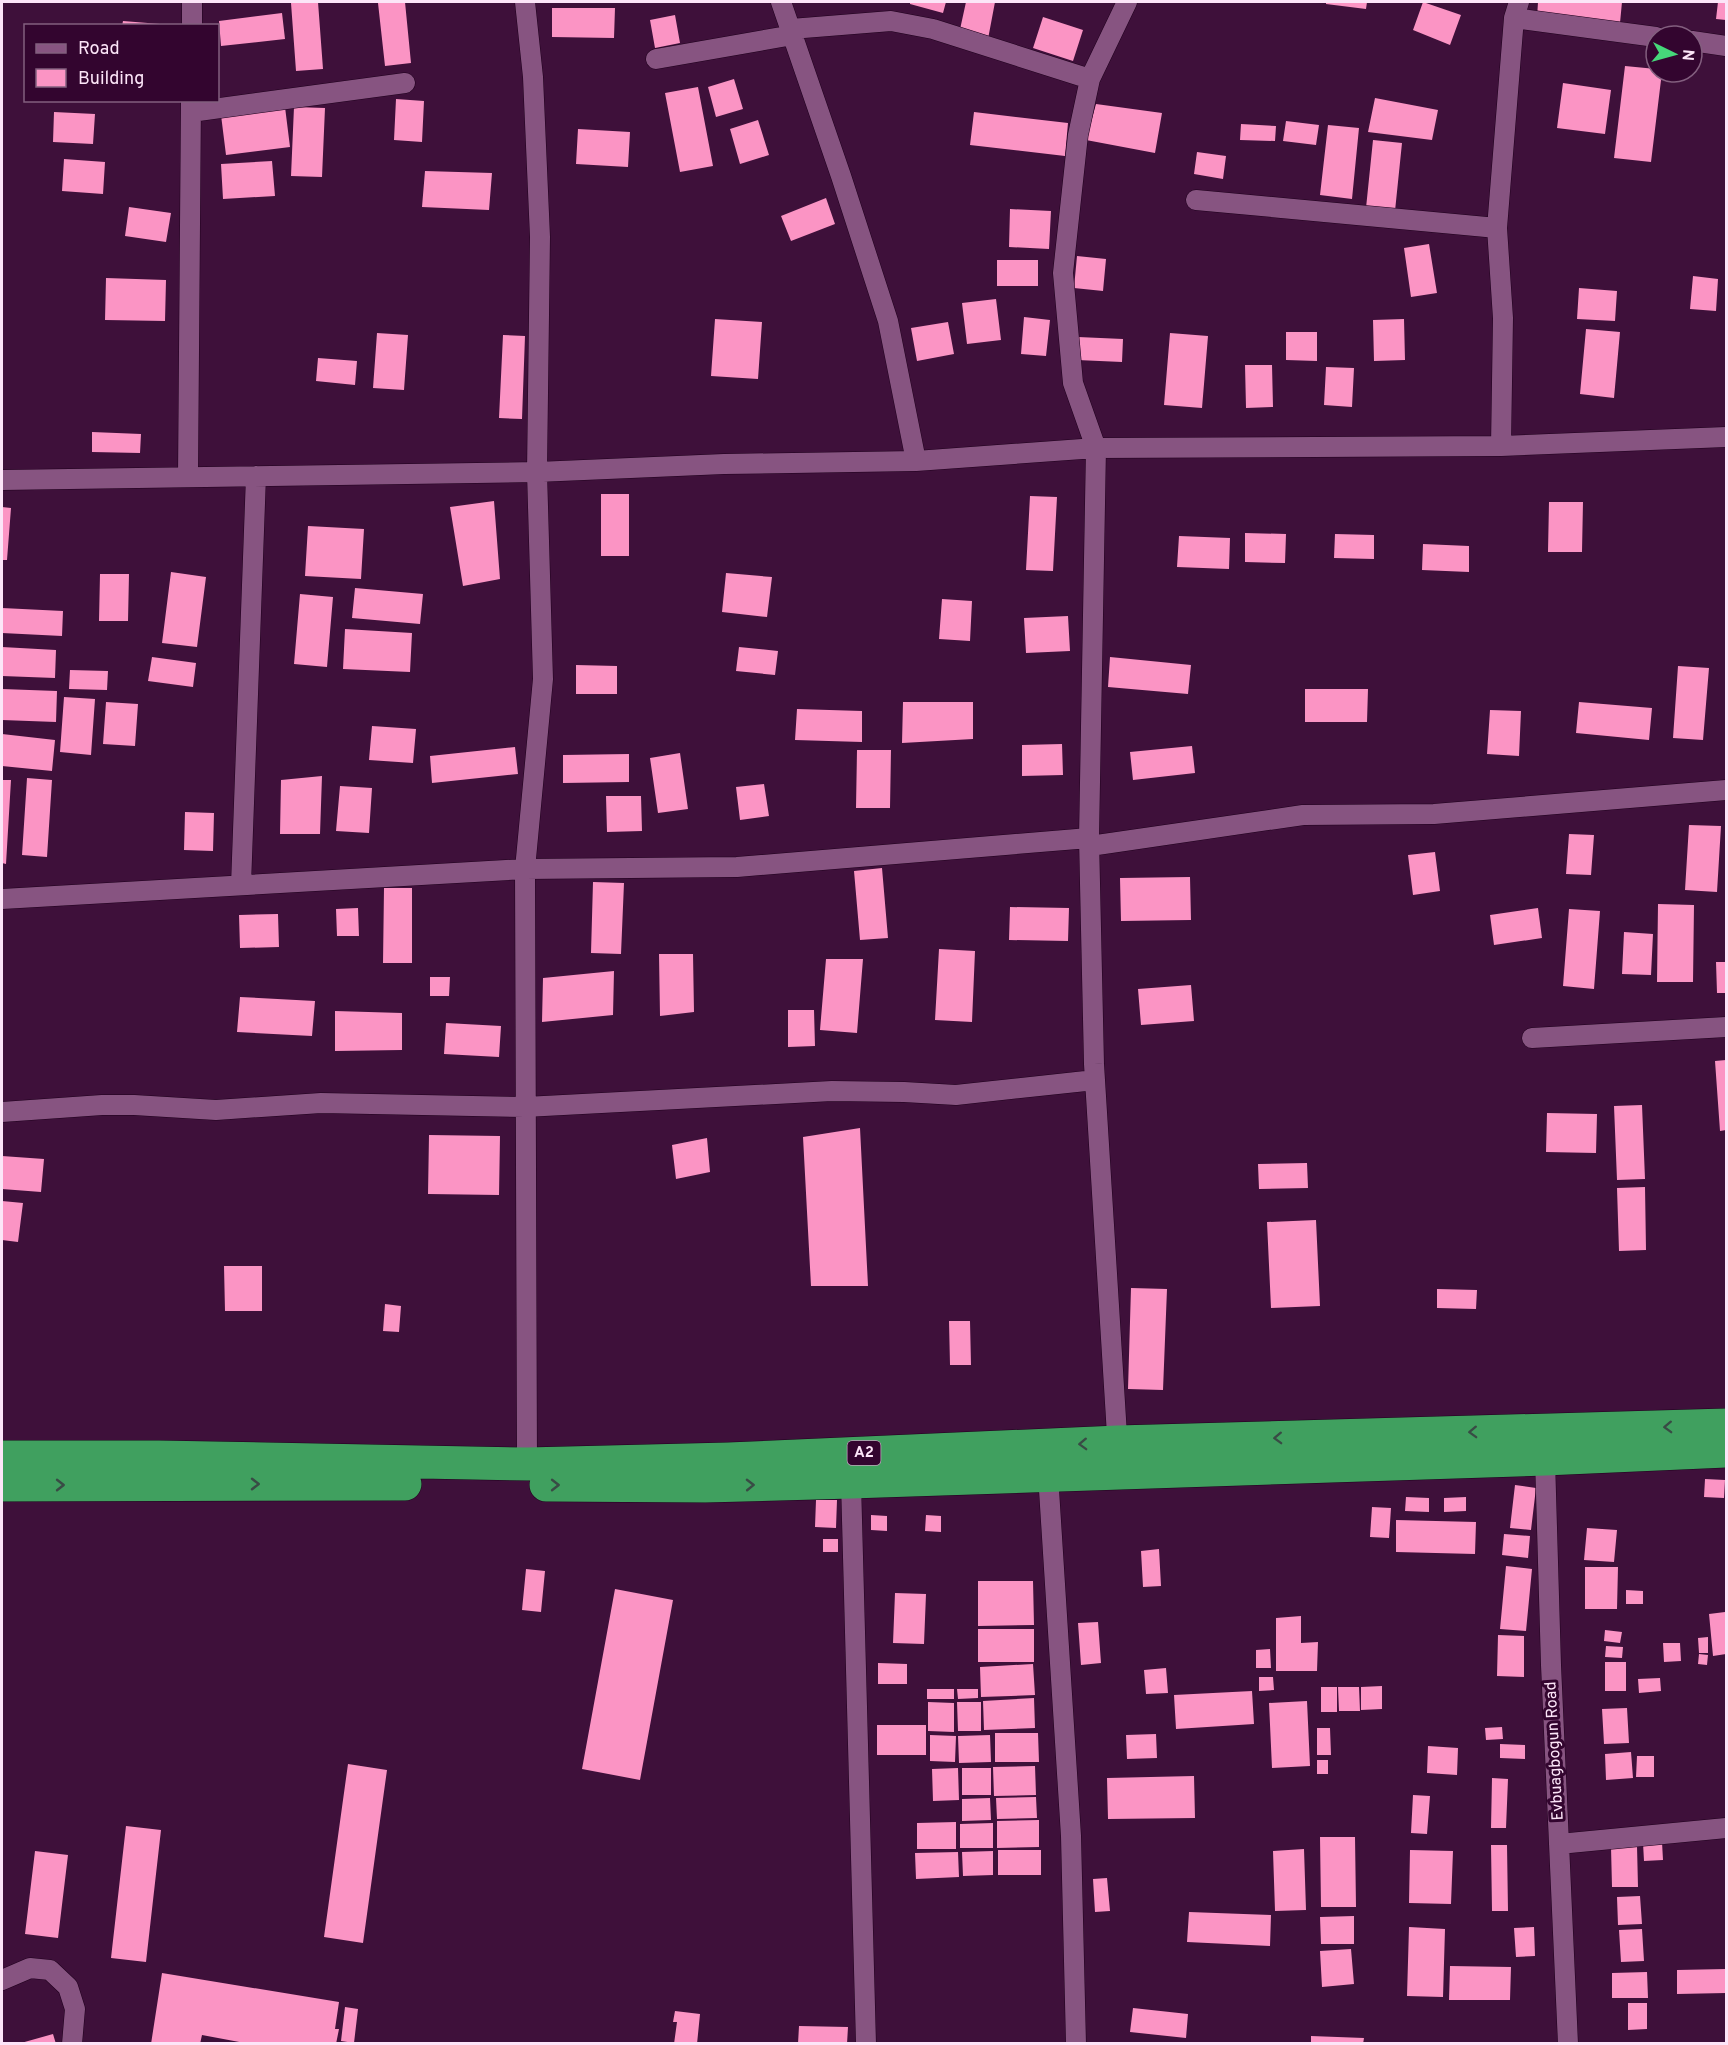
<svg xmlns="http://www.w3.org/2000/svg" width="1728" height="2045" font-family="Overpass,sans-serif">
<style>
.building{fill:#fb94c4}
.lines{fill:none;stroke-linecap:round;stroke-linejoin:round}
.street-casing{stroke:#1f011d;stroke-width:21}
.highway-casing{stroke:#1f011d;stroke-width:34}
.street{stroke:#875481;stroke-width:20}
.highway{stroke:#40a05f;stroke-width:33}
.oneway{stroke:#394b45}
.labels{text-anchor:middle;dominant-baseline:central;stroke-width:6;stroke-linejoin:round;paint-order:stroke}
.shield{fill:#33052f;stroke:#c0a2bc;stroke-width:1.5}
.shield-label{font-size:15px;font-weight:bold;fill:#fce5f8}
.street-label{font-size:16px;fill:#fce5f8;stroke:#33052f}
</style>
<rect width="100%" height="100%" fill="#3e103a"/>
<!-- building -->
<path class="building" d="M 318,2 L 323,69 L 296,71 L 291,3 Z
M 405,2 L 411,63 L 385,66 L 378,3 Z
M 910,2 L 946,2 L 943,13 L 910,4 Z
M 966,2 L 995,2 L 988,39 L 959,34 Z
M 1326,2 L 1367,2 L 1366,9 L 1326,4 Z
M 1423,2 L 1461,15 L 1450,45 L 1413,30 Z
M 1538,2 L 1622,2 L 1620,23 L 1537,18 Z
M 1718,2 L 1726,2 L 1726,20 L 1716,19 Z
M 552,8 L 615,8 L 614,38 L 552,37 Z
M 282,13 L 285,39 L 221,46 L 219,21 Z
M 675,15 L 680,43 L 655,48 L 650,20 Z
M 1043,17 L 1083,30 L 1073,61 L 1033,48 Z
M 123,21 L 160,24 L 160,26 L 122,26 Z
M 1625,66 L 1656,69 L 1656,72 L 1662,72 L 1651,162 L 1614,158 Z
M 734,79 L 743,109 L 716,117 L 708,87 Z
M 1563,83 L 1611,90 L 1605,134 L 1557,128 Z
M 698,87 L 713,166 L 680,172 L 665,93 Z
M 1375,98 L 1438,110 L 1432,140 L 1368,132 Z
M 396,99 L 424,101 L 422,142 L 394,140 Z
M 1096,104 L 1162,113 L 1155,153 L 1086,140 Z
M 285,107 L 290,147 L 226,155 L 221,115 Z
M 294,107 L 325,108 L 322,177 L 291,176 Z
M 54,112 L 95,114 L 93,144 L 53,142 Z
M 974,112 L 1068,123 L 1065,156 L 970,145 Z
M 758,120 L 769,155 L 740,164 L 730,129 Z
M 1286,121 L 1319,125 L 1316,145 L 1283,141 Z
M 1241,124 L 1276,126 L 1275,141 L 1240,140 Z
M 1328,125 L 1359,128 L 1352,199 L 1320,195 Z
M 578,129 L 630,132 L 628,167 L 576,164 Z
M 1373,140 L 1402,143 L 1395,211 L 1366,208 Z
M 1197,152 L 1226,156 L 1223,179 L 1194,174 Z
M 64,159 L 105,162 L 103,194 L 62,191 Z
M 272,161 L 275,196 L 223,199 L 221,164 Z
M 425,171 L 492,173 L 489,210 L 422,207 Z
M 826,198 L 835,224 L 791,241 L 781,216 Z
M 129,207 L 171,213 L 166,242 L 125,236 Z
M 1010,209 L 1051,211 L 1049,249 L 1009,247 Z
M 1429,244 L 1437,293 L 1411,297 L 1404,248 Z
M 1077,256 L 1106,259 L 1103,291 L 1074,288 Z
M 997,260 L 1038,260 L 1038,286 L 997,286 Z
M 1693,276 L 1718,279 L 1716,311 L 1690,309 Z
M 106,278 L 166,280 L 165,321 L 105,320 Z
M 1579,288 L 1617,291 L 1615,321 L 1577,319 Z
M 996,299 L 1001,340 L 967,344 L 962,303 Z
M 1024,317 L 1050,320 L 1046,356 L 1021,354 Z
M 715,319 L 762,322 L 758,379 L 711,376 Z
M 1404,319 L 1405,360 L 1374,361 L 1373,320 Z
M 948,322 L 954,354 L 917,361 L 911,328 Z
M 1586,329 L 1620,332 L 1614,398 L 1580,394 Z
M 1286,332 L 1317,332 L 1317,361 L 1286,360 Z
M 377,333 L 408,335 L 404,390 L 373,388 Z
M 1170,333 L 1208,336 L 1202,408 L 1164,405 Z
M 503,335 L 525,336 L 522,419 L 499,418 Z
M 1078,337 L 1123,339 L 1122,362 L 1077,360 Z
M 318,358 L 357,361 L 355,385 L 316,381 Z
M 1245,365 L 1272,365 L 1273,407 L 1246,408 Z
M 1326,367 L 1354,368 L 1352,407 L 1324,405 Z
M 92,432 L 141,434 L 140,453 L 92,452 Z
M 601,494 L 629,494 L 629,556 L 601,556 Z
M 1030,496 L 1057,497 L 1053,571 L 1026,570 Z
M 494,501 L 500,579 L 463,586 L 450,507 Z
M 1549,502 L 1583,502 L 1582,552 L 1548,552 Z
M 2,507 L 11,508 L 7,560 L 2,560 Z
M 308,526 L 364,529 L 361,579 L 305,576 Z
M 1245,533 L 1286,534 L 1285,563 L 1245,562 Z
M 1335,534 L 1374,535 L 1374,559 L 1334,558 Z
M 1179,536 L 1230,538 L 1229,569 L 1177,567 Z
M 1423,544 L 1469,546 L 1469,572 L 1422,570 Z
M 171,572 L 206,577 L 197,647 L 162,643 Z
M 726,573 L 772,577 L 767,617 L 722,612 Z
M 100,574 L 129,574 L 128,621 L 99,621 Z
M 355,588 L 423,594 L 420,624 L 352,618 Z
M 300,594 L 333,597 L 327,667 L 294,664 Z
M 942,599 L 972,601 L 970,641 L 939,639 Z
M 2,608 L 63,611 L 62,636 L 2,633 Z
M 1068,616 L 1070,651 L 1026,653 L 1024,618 Z
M 345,629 L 412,633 L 410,672 L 343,669 Z
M 2,647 L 56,650 L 55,678 L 2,676 Z
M 739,647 L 778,651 L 775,675 L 736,671 Z
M 152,657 L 196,663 L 193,687 L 148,681 Z
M 1110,657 L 1191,665 L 1188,694 L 1108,687 Z
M 576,665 L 617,666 L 617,694 L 576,694 Z
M 1678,666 L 1709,668 L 1703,740 L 1673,738 Z
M 70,670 L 108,671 L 107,690 L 69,689 Z
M 2,689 L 57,691 L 56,722 L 2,720 Z
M 1305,689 L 1368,689 L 1367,722 L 1305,722 Z
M 64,697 L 95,699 L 91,755 L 60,752 Z
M 106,702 L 138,704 L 135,746 L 103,744 Z
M 903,702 L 973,702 L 973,739 L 902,743 Z
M 1579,702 L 1652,708 L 1649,740 L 1576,733 Z
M 797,709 L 862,711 L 862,742 L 795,740 Z
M 1490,710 L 1521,711 L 1519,756 L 1487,754 Z
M 372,726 L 416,729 L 413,763 L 369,760 Z
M 2,734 L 55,740 L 52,771 L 2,766 Z
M 1062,744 L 1063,775 L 1022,776 L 1022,745 Z
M 1192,746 L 1195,773 L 1133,780 L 1130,752 Z
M 515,747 L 518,774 L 432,783 L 430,756 Z
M 857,750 L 891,750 L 890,808 L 856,808 Z
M 680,753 L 688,809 L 658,813 L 650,758 Z
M 629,754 L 629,782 L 563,783 L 563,755 Z
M 322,776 L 320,834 L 280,834 L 281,780 Z
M 27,778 L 52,780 L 47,857 L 22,855 Z
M 2,780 L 11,780 L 6,864 L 2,863 Z
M 764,784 L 769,816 L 740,820 L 736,787 Z
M 340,786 L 372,788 L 369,833 L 336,831 Z
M 606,796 L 641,796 L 642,831 L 607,832 Z
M 185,812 L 214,813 L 213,851 L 184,850 Z
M 1689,825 L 1721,826 L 1717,892 L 1685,890 Z
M 1569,834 L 1594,835 L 1591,875 L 1566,874 Z
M 1435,852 L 1440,891 L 1413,895 L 1408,855 Z
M 882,868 L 888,938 L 860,940 L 854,871 Z
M 1190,877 L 1191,920 L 1121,921 L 1120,878 Z
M 593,882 L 624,883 L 621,954 L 591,953 Z
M 384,888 L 412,888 L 412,963 L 383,963 Z
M 1658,904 L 1694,905 L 1693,982 L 1657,982 Z
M 1010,907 L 1069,908 L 1068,941 L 1009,940 Z
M 358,908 L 359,936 L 337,936 L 336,909 Z
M 1538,908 L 1542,938 L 1494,945 L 1490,915 Z
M 1569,909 L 1600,911 L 1594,989 L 1563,986 Z
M 278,914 L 279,947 L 240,948 L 239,915 Z
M 1624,932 L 1653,934 L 1651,975 L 1622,974 Z
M 939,949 L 975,951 L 972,1022 L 935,1020 Z
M 659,954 L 693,954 L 694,1012 L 660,1016 Z
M 826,959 L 863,959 L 857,1033 L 820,1030 Z
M 1716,962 L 1726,962 L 1726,993 L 1717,993 Z
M 614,971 L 613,1015 L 542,1022 L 543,978 Z
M 430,977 L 450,977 L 449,996 L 430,996 Z
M 1191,985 L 1194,1021 L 1141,1025 L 1138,989 Z
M 240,997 L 315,1001 L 312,1036 L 237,1032 Z
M 788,1010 L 814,1010 L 815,1046 L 788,1047 Z
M 335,1011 L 402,1013 L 402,1050 L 335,1051 Z
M 446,1023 L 501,1026 L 499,1057 L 444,1054 Z
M 1726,1060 L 1726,1130 L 1720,1131 L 1715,1061 Z
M 1642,1105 L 1645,1179 L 1617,1180 L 1614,1106 Z
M 1547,1113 L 1597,1114 L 1596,1153 L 1546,1152 Z
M 860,1128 L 868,1286 L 811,1286 L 803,1137 Z
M 429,1135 L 500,1136 L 499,1195 L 428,1194 Z
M 707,1138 L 710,1172 L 676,1179 L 672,1145 Z
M 2,1156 L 44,1159 L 41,1192 L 2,1189 Z
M 1307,1163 L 1308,1188 L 1259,1189 L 1258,1164 Z
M 1645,1187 L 1646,1250 L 1619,1251 L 1617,1188 Z
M 2,1201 L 23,1203 L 18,1242 L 2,1240 Z
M 1316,1220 L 1320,1306 L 1271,1308 L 1267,1222 Z
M 224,1266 L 262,1266 L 262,1311 L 225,1311 Z
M 1131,1288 L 1167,1289 L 1163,1390 L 1128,1389 Z
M 1437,1289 L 1477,1290 L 1476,1309 L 1437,1308 Z
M 385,1304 L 401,1306 L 399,1332 L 383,1331 Z
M 949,1321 L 970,1321 L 971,1365 L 950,1365 Z
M 1705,1479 L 1725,1480 L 1724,1498 L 1704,1497 Z
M 1515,1485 L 1536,1488 L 1531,1530 L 1510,1528 Z
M 1406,1497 L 1429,1498 L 1429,1512 L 1405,1511 Z
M 1466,1497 L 1466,1511 L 1444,1512 L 1444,1498 Z
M 816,1500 L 837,1500 L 836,1528 L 815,1527 Z
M 1372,1507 L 1391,1508 L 1389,1538 L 1370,1537 Z
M 871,1515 L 887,1516 L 887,1531 L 871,1530 Z
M 926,1515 L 941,1516 L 941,1532 L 925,1531 Z
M 1396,1520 L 1476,1522 L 1475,1554 L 1396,1552 Z
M 1587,1528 L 1617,1530 L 1614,1562 L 1584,1560 Z
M 1504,1534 L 1530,1536 L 1528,1558 L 1502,1555 Z
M 823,1539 L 838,1539 L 838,1552 L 823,1552 Z
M 1159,1549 L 1161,1586 L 1143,1587 L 1141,1551 Z
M 1506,1566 L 1532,1569 L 1526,1631 L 1500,1629 Z
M 1585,1567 L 1618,1567 L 1617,1609 L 1585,1609 Z
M 526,1569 L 545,1571 L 541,1612 L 522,1610 Z
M 978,1581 L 1033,1581 L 1034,1625 L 978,1626 Z
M 615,1589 L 673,1600 L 640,1780 L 582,1769 Z
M 1626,1590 L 1643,1591 L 1643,1604 L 1626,1604 Z
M 895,1593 L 926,1594 L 924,1644 L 893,1643 Z
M 1725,1612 L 1726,1654 L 1713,1656 L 1709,1614 Z
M 1301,1616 L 1301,1643 L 1318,1642 L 1317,1671 L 1276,1671 L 1276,1618 Z
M 1098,1622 L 1101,1663 L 1081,1665 L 1078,1623 Z
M 978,1629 L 1034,1629 L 1034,1662 L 978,1662 Z
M 1605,1630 L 1622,1632 L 1620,1643 L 1604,1641 Z
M 1498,1635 L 1524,1636 L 1524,1677 L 1497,1676 Z
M 1708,1637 L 1708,1653 L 1699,1653 L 1698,1638 Z
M 1663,1643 L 1680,1643 L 1681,1661 L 1664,1662 Z
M 1606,1646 L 1623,1647 L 1622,1658 L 1605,1657 Z
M 1270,1649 L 1271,1668 L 1256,1668 L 1256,1650 Z
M 1699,1654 L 1708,1655 L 1707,1665 L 1698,1664 Z
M 1605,1662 L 1626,1662 L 1626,1691 L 1605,1691 Z
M 878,1663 L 907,1664 L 907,1684 L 878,1684 Z
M 1033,1664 L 1035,1695 L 981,1697 L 980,1667 Z
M 1166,1668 L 1168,1693 L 1146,1694 L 1144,1670 Z
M 1259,1677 L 1273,1677 L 1274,1690 L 1259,1691 Z
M 1660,1678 L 1661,1691 L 1639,1693 L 1638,1679 Z
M 1382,1686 L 1382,1709 L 1361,1710 L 1361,1687 Z
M 1321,1687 L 1337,1687 L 1337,1712 L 1321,1712 Z
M 1338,1687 L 1359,1687 L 1360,1711 L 1339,1711 Z
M 927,1689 L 954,1689 L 954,1699 L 927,1699 Z
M 957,1689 L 978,1689 L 978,1698 L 958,1699 Z
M 1252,1691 L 1254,1724 L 1176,1729 L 1174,1695 Z
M 1034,1698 L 1035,1728 L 984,1730 L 983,1701 Z
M 1307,1701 L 1310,1766 L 1272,1768 L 1269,1703 Z
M 928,1702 L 954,1703 L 954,1732 L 928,1731 Z
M 957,1702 L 981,1702 L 981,1731 L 958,1731 Z
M 1627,1708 L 1629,1743 L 1604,1744 L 1602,1709 Z
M 877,1725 L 926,1725 L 926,1755 L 877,1755 Z
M 1502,1727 L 1503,1739 L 1486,1740 L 1485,1728 Z
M 1317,1728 L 1330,1728 L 1331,1755 L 1317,1755 Z
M 995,1733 L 1038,1733 L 1039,1762 L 995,1762 Z
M 1156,1734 L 1157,1758 L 1127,1759 L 1126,1735 Z
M 930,1735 L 956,1736 L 955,1762 L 930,1761 Z
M 990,1735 L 991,1762 L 959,1763 L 958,1736 Z
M 1500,1744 L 1525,1745 L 1525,1759 L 1500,1758 Z
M 1428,1746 L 1458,1748 L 1457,1775 L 1427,1773 Z
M 1631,1752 L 1633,1778 L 1606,1780 L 1605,1754 Z
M 1637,1756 L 1654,1756 L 1654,1777 L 1636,1777 Z
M 1317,1760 L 1328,1760 L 1328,1774 L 1317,1774 Z
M 348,1764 L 387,1770 L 363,1943 L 324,1937 Z
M 1035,1766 L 1036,1795 L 994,1796 L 993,1767 Z
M 958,1768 L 959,1800 L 933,1801 L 932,1769 Z
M 962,1768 L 991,1768 L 991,1795 L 962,1795 Z
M 1194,1776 L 1195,1818 L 1108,1819 L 1107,1778 Z
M 1492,1778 L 1508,1779 L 1506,1828 L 1491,1828 Z
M 1413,1795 L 1430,1796 L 1427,1834 L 1411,1833 Z
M 1036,1797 L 1037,1818 L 997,1819 L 996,1798 Z
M 990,1798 L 991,1820 L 962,1821 L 962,1799 Z
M 1039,1820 L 1039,1847 L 997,1848 L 997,1821 Z
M 956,1822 L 956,1849 L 917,1849 L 917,1823 Z
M 993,1823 L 993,1848 L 960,1848 L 960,1824 Z
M 126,1826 L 161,1830 L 146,1962 L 111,1958 Z
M 1320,1837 L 1355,1837 L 1356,1907 L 1321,1907 Z
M 1662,1842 L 1663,1860 L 1644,1861 L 1643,1843 Z
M 1491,1845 L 1507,1845 L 1508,1911 L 1492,1911 Z
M 1637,1846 L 1638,1887 L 1612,1887 L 1611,1847 Z
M 1304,1849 L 1306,1910 L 1275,1911 L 1273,1851 Z
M 998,1850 L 1041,1850 L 1041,1875 L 998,1875 Z
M 1410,1850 L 1453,1851 L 1451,1904 L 1409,1903 Z
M 35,1851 L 68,1855 L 58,1938 L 25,1934 Z
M 993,1851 L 993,1875 L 963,1876 L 962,1852 Z
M 958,1852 L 959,1877 L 916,1879 L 915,1853 Z
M 1107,1878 L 1110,1911 L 1095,1912 L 1093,1879 Z
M 1640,1896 L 1642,1924 L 1618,1925 L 1617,1897 Z
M 1189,1912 L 1271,1915 L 1270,1946 L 1187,1942 Z
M 1354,1916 L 1354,1944 L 1321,1944 L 1320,1917 Z
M 1409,1927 L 1445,1929 L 1443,1997 L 1407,1996 Z
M 1534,1927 L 1535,1956 L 1516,1957 L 1514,1928 Z
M 1642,1929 L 1644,1961 L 1621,1962 L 1619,1930 Z
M 1351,1949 L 1354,1984 L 1322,1987 L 1320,1951 Z
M 1450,1966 L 1511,1967 L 1510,2000 L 1449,2000 Z
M 1726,1969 L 1726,1993 L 1677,1994 L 1677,1970 Z
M 1647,1972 L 1648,1998 L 1612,1998 L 1612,1973 Z
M 162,1973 L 339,2002 L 335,2029 L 339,2029 L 336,2044 L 250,2044 L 202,2035 L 200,2044 L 151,2044 Z
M 1628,2003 L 1647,2003 L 1647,2029 L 1628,2030 Z
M 345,2007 L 358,2009 L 354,2043 L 341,2041 Z
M 1133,2008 L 1188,2014 L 1186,2038 L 1130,2032 Z
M 675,2011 L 700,2014 L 697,2044 L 674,2044 L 677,2022 L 673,2022 Z
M 799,2026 L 848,2027 L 847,2044 L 798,2044 Z
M 53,2034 L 56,2044 L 21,2044 L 21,2043 Z
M 1311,2036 L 1364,2038 L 1363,2044 L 1311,2044 Z"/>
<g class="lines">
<!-- street casing -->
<g class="street-casing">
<path id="street" d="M 525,2 L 533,77 L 540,237 L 537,472 L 543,679 L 525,869 L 527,1464
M 781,2 L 841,176 L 888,321 L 916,461
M 1514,18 L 1656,37
M 192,26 L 192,2
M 791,29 L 891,21 L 933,29 L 1090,79
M 1692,41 L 1726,46
M 656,59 L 793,35
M 191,112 L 405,83
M 1196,200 L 1497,228
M 1501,446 L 1503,318 L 1497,228 L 1514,18 L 1519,2
M 188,477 L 191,100
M 2,480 L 537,472 L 724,464 L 916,461 L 1096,448 L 1501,446 L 1726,437
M 1090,846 L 1303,815 L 1434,814 L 1726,790
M 241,885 L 256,476
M 2,899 L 525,869 L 737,867 L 1089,838
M 1532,1038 L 1726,1027
M 2,1112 L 102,1105 L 134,1105 L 216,1110 L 321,1103 L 525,1107 L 832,1091 L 904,1092 L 956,1095 L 1095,1080
M 1118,1451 L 1094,1064 L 1089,838 L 1096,448 L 1073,383 L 1063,273 L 1078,135 L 1090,79 L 1127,2
M 1545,1459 L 1551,1665 L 1568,2044
M 1048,1474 L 1071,1836 L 1076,2044
M 851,1482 L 866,2044
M 1559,1844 L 1726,1828
M 2,1980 L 30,1968 L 50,1970 L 68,1987 L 75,2009 L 72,2044"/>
</g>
<!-- highway casing -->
<g class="highway-casing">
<path id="highway" d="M 2,1457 L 159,1457 L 527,1464 L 728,1459 L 1118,1442 L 1726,1425
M 2,1485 L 405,1484
M 546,1485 L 705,1486 L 851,1482 L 1545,1459 L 1726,1451"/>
</g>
<!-- street -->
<use href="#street" class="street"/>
<!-- highway -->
<use href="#highway" class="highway"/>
</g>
<!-- one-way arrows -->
<defs><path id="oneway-chevron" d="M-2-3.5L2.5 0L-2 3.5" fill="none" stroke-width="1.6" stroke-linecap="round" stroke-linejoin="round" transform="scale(1.5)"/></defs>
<g class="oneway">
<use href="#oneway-chevron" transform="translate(1668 1427) rotate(178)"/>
<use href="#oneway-chevron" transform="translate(1473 1432) rotate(178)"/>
<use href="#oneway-chevron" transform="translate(1278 1438) rotate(178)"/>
<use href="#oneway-chevron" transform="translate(1083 1444) rotate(178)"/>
<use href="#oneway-chevron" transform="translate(255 1484)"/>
<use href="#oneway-chevron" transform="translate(60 1485)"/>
<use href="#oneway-chevron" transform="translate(555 1485)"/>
<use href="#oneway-chevron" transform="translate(750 1485) rotate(-1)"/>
</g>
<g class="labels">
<!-- shield labels -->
<rect class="shield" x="847.5" y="1441" width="33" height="24" rx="4.5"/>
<g class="shield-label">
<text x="864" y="1453">A2</text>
</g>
<!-- street labels -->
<g class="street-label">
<text transform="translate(1555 1751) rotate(-93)">Evbuagbogun Road</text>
</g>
</g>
<!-- border -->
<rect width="1728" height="2045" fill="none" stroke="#fce5f8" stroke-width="6"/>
<!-- legend -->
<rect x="24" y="24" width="195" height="78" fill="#33052f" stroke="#835f7f" stroke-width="1.5"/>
<rect x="36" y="44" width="30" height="9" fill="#875481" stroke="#835f7f" stroke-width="1.5"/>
<text x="78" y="54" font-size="18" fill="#fce5f8">Road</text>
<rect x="36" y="69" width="30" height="18" fill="#fb94c4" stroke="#835f7f" stroke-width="1.5"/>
<text x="78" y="84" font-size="18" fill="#fce5f8">Building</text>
<!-- north arrow -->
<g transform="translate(1674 54) rotate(95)"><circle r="28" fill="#33052f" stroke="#835f7f" stroke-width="1.5"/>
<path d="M0-4.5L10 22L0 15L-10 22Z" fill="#46d77a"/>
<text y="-9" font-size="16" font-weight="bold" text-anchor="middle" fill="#fce5f8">N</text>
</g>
</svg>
